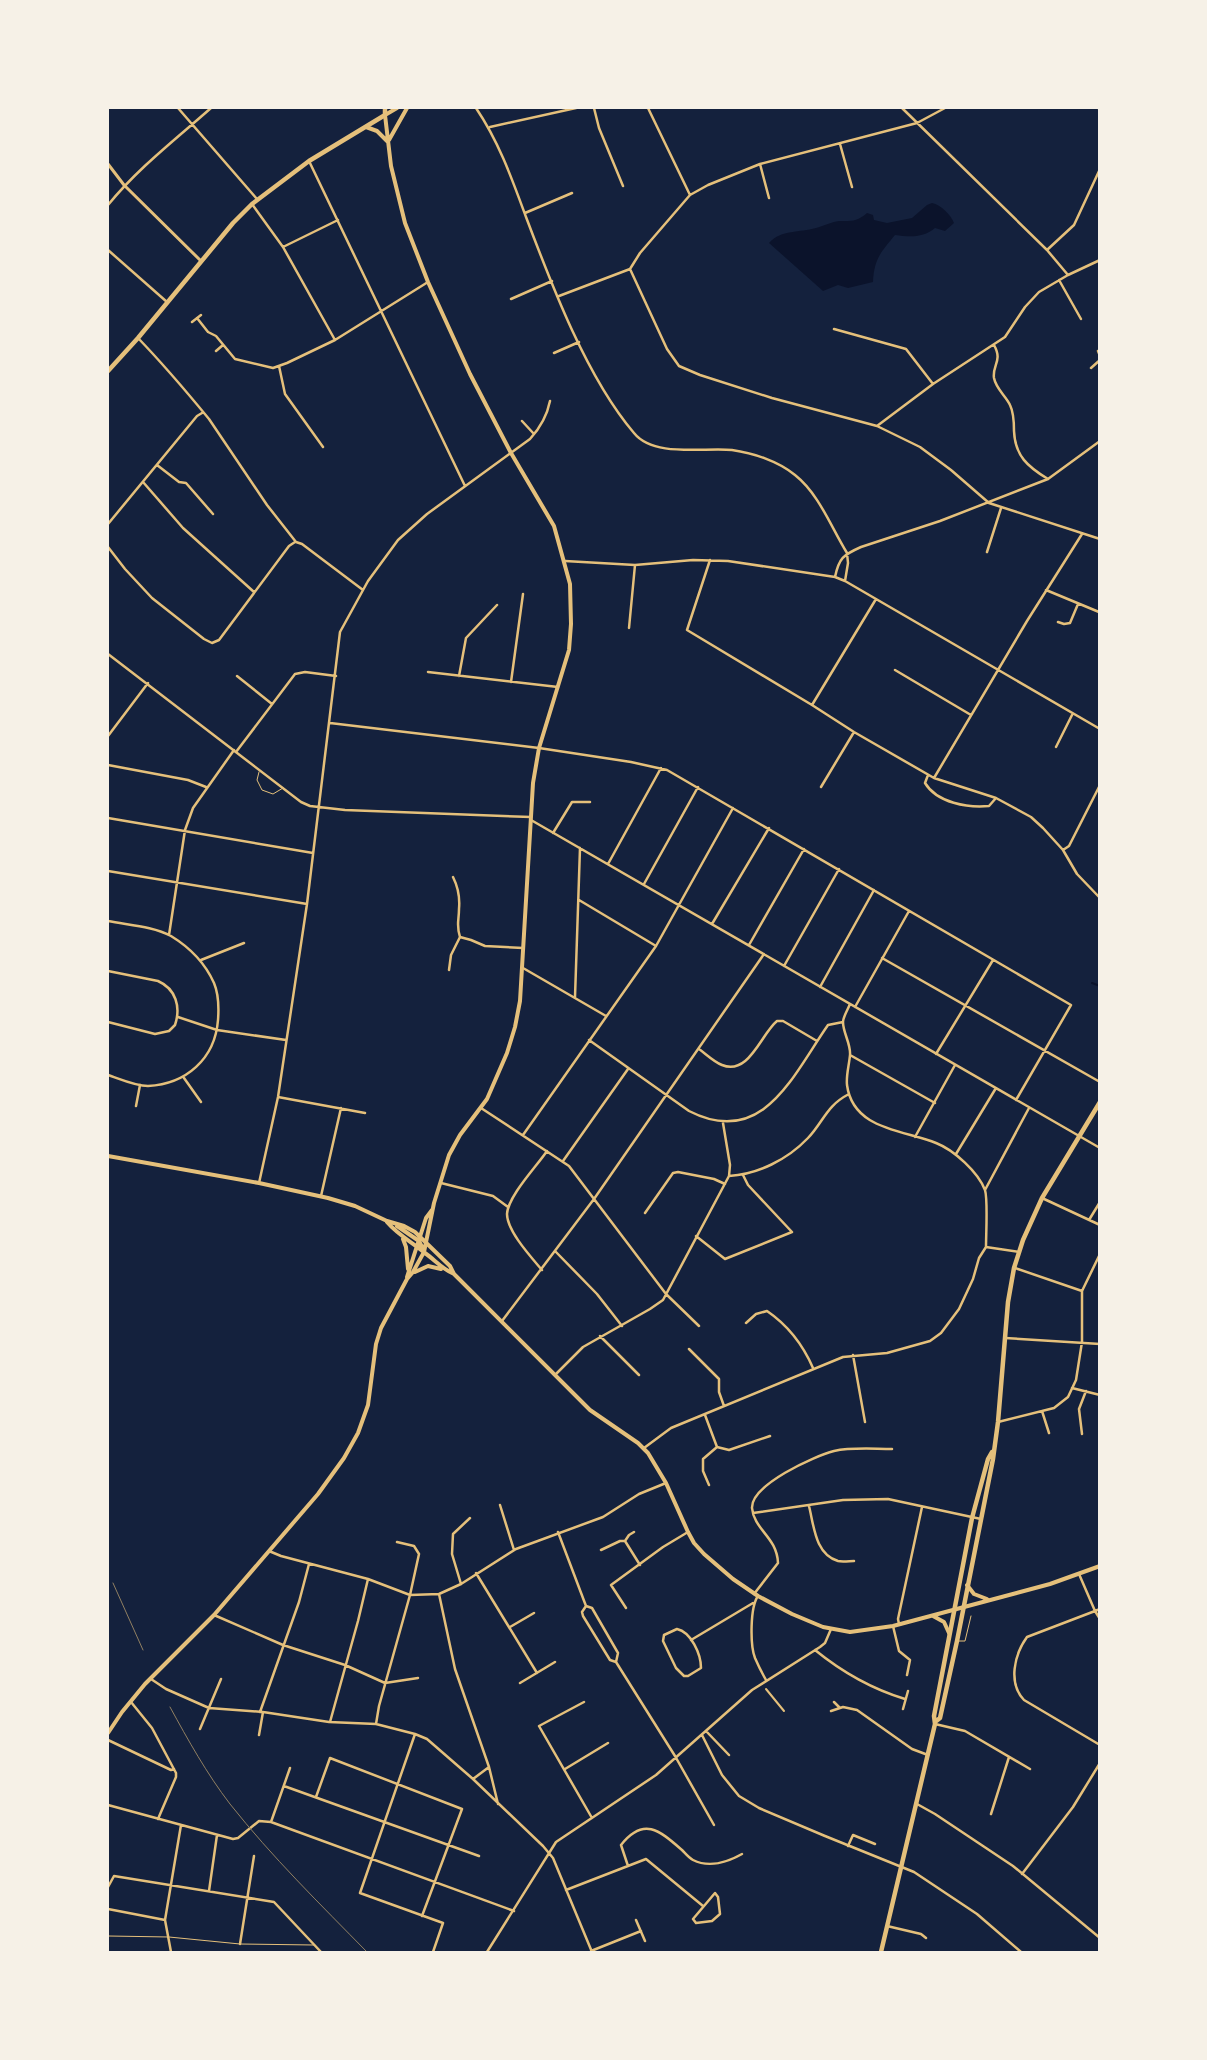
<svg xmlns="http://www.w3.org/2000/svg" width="1207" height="2060" font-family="Merriweather,serif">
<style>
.water{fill:#0b132b}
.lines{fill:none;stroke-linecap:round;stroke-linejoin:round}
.stream{stroke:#0b132b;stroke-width:2}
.service{stroke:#e5c07b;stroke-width:1}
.pedestrian{stroke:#e5c07b;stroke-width:2}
.minor{stroke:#e5c07b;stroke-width:2.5}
.tertiary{stroke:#e5c07b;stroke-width:3}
.primary{stroke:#e5c07b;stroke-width:4}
.trunk{stroke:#e5c07b;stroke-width:4.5}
.tram{stroke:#918062;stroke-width:1}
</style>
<rect width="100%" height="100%" fill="#14213d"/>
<!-- water -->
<path class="water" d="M 932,203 C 941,205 951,215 954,223 L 945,231 L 935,228 C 923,238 910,237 895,235 C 881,252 874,259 873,282 L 848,288 L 838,285 L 823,291 L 769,243 C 782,229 799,233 816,228 C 823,226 831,222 839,221 C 851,221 857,222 867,213 L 873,215 L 874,220 L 887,223 L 912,218 L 927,205 Z"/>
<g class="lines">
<!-- stream -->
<path class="stream" d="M 1092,983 L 1100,986"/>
<!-- service -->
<path class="service" d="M 259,772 L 257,780 L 262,790 L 273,794 L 283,788
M 959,1641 L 965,1641 L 971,1616
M 108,1936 L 169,1937 L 240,1944 L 314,1945"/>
<!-- pedestrian -->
<path class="pedestrian" d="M 766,1689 L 784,1711"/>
<!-- minor -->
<path class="minor" d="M 178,108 L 257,199
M 476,108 C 499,142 512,179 526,217 C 552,286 587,378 634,433 C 654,458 705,447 732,450 C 753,453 778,461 795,475 C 819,494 831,527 847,553 L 848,563 L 845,581
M 594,108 L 599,128 L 623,186
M 648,108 L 690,195
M 902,108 L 1047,250 L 1068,275
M 1098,108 L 1100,108
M 490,127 L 576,108
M 840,144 L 852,187
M 309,161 L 465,486
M 760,164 L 769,198
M 252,204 L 283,247 L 335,340
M 108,205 C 138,168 176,139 211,108
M 525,213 L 572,193
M 283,247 L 338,220
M 108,250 L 167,302
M 1047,250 L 1074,225 L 1100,169
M 630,269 L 667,349 L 679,366 L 700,375 L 772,398 L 877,426 L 920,447 L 951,470 L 989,503 L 1100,539
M 1059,280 L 1081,319
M 559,296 L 630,269 L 640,253 L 690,195 L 708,185 L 760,164 L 917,123 L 945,108
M 511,299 L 552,281
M 197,318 L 208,332 L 216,336 L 235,359 L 273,368 L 287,363 L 335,340 L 428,282
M 192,322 L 201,315
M 834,329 L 906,349 L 933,384
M 138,338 C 164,365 186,391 209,419 L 267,505 L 296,542 L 302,544 L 363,590
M 994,345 C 1003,361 992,365 994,378 C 996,389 1006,396 1010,405 C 1014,413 1014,423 1014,431 C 1015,456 1028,467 1048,479
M 216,351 L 223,345
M 1098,351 L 1100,356
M 554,353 L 579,342
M 279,366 L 285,394 L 323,447
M 1091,368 L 1100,360
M 522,421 L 534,434
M 877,426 L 933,384 L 1005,337 L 1025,307 L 1039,292 L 1068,275 L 1100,260
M 157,465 L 179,482 L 186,483 L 213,514
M 143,482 L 183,528 L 254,592
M 108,524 L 197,416 L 202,413
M 108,547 L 125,569 L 152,598 L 204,639 L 212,643 L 219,640 L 289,546 L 295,542
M 987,552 L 1001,508
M 710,560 L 687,630 L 812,705 L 854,732 L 934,778 L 996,798 L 1031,817 L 1043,828 L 1063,850 L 1077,874 L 1100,898
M 565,561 L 635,565 L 693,560 L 728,561 L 835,577 L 845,581 L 1100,729
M 835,577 C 839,558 843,555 861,547 L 940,521 L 1048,479 L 1100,441
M 1046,590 L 1099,612
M 1058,622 L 1064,624 L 1070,623 L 1078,604
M 629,628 L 635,565
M 108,654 L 301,802 L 310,806 L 345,810 L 531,817
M 895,670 L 971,715
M 428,672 L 558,687
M 237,676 L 272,704
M 459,676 L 466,638 L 497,605
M 511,682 L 523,594
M 812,705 L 876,599
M 330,723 L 539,748 L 631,762 L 667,770 L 1071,1005 L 1016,1100
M 108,736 L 148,683
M 1056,747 L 1072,715
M 236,752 L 295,674 L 305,672 L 336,676
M 108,765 L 188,780 L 206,787
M 928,775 L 925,783 C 937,803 968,808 989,806 L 996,798
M 934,778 L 1027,621 L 1082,534
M 821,787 L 854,732
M 108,818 L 313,853
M 531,820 L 1100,1148
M 553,833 L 572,802 L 590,802
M 1063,850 L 1069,846 L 1100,785
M 608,864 L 661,768
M 108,871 L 307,904
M 453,877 C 458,887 460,898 459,909 C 459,920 456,926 460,937
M 644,884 L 698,787
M 579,900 L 656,946
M 108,921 C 127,925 153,926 171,936 C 189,947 205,963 214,983 C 219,995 219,1007 218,1020 C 215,1059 186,1084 148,1086 C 135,1086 120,1079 108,1075
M 712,924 L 769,828
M 169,935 L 185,830 L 193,808 L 234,750
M 749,945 L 804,849
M 882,958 L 1100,1082
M 201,960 L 244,943
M 784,966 L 839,869
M 523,968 L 606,1016
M 449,970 L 451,955 L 460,937 L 471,940 L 485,946 L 523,948
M 108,971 L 158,981 C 176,989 181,1007 175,1025 L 169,1031 L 155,1034 L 108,1022
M 820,987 L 874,890
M 575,997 L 580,848
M 850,1004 C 848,1009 843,1017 843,1022 C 843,1033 851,1044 850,1055 C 849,1066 846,1075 847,1085 C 853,1130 904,1130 936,1143 C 954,1150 978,1172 985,1190 C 988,1200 986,1234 986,1247
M 855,1007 L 909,911
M 178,1017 L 217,1030 L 286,1040
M 589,1040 L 689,1111 C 763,1149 793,1075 828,1025 L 843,1022
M 699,1049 C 706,1054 714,1062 722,1065 C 749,1076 761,1034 777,1021 L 783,1021 L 817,1041
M 936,1054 L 993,960
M 850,1055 L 935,1103
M 184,1078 L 201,1102
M 278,1097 L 365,1113
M 136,1106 L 140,1085
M 481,1108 L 569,1166 L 666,1294 L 699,1326
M 523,1135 L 656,946 L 733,808
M 915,1137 L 955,1065
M 956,1154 L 996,1088
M 563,1161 L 628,1069
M 729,1176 C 758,1174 787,1160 808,1138 C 824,1121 826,1106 849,1094
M 259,1183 L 278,1097 L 307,904 L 340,632 L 368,581 L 398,540 L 427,514 L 530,439 C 541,427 547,416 550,401
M 441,1183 L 493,1196 L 508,1207
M 985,1190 L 1029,1108
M 321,1196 L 341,1108
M 1042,1198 L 1100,1225
M 645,1213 L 673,1173 L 678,1172 L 714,1179 L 725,1184
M 1089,1220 L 1100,1202
M 696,1236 L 725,1259 L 792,1232 L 748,1185 L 743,1175
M 986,1247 L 1019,1252
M 555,1251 L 597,1294 L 622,1326
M 1015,1268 L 1082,1291
M 542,1270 C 531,1257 507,1231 507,1214 C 508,1196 537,1166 547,1151
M 502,1321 L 594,1199 L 764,954
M 746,1323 L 756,1314 L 767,1311 C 789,1326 803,1345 813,1368
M 600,1336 L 639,1375
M 1005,1338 L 1100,1344
M 689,1349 L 719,1379 L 719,1392 L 724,1406
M 853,1355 L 865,1422
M 555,1375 L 583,1347 L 650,1309 L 663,1300 L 729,1176 L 730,1165 L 723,1123
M 1072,1388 L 1100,1395
M 1042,1411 L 1049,1433
M 705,1415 L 717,1447
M 998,1422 L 1054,1408 L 1068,1397 L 1076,1380 L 1082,1342 L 1082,1291 L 1100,1254
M 1082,1434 L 1079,1409 L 1086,1391
M 644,1448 L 671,1428 L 843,1357 L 887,1353 L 930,1341 L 941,1333 L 959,1309 L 973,1279 L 979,1258 L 986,1247
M 709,1485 L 703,1471 L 703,1459 L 717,1447 L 729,1450 L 770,1436
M 500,1505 L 514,1550
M 809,1506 C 814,1526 815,1554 838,1561 C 842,1562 850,1561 854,1561
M 753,1513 L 843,1500 L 888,1499 L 981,1519
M 558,1532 L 586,1606 L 592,1608 L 618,1653 L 616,1662
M 625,1541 L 629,1535 L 634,1532
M 601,1550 L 620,1541 L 625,1541 L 640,1565
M 269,1551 L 281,1556 L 368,1579 L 410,1595 L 439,1594 L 461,1584 L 516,1549 L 603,1517 L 639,1494 L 666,1483
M 476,1573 L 537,1673
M 1079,1574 L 1095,1611 L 1027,1637 C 1014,1655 1008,1683 1024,1700 L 1100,1745
M 461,1584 L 452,1554 L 453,1534 L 470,1518
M 439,1594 L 455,1669 L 489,1767 L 498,1804
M 754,1594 L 778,1563 C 777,1537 754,1530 752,1508 C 751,1485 814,1456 834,1451 C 852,1447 873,1449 892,1449
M 758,1596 C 750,1607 750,1645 755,1658 C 758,1665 762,1673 766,1680
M 586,1606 L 582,1612 L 583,1616 L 610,1660 L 616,1662 L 675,1756 L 714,1825
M 626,1608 L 611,1585 L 663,1547 L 688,1532
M 1100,1609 L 1095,1611 L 1100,1619
M 214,1615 L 283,1645 L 345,1665 L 385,1683 L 418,1678
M 899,1624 L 898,1619 L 922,1507
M 893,1626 L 899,1651 L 910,1660 L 907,1675
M 510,1627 L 534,1613
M 677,1629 C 691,1632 701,1654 701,1668 L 688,1676 L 684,1676 L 676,1668 L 663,1641 L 664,1635 Z
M 691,1640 L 753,1603
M 815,1650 C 842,1672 872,1689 905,1699
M 151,1679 L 166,1689 L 209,1708 L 263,1712 L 329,1722 L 376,1724 L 415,1734 L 427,1739 L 473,1779 L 543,1846 L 553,1858 L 592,1952
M 520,1683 L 555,1662
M 131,1702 L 152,1728 L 176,1773 L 176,1777 L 158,1819
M 584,1702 L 539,1726 L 592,1818
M 834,1702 L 839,1707
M 903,1709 L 908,1691
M 831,1711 L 843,1707 L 857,1710 L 912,1749 L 928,1755
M 260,1712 L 299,1602 L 309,1564
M 330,1722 L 358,1621 L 368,1579
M 376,1724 L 379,1706 L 410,1595 L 419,1554 L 414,1546 L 397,1542
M 935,1724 L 965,1731 L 1030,1769
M 200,1729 L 221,1679
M 706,1731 L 729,1755
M 415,1734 L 360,1893 L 443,1923 L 433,1952
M 259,1735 L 263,1712
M 702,1735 L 722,1775 L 739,1796 L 759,1808 L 825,1836 L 914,1872 L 977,1914 L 1021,1952
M 108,1740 L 171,1770 L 174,1769
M 565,1769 L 608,1743
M 473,1779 L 489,1767
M 284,1786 L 479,1856
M 316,1797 L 330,1758 L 462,1809 L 422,1916
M 917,1804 L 935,1814 L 1013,1866 L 1100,1938
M 108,1805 L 233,1839 L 238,1838 L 259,1821 L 271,1822 L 514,1911
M 991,1814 L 1009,1757
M 271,1822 L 290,1768
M 848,1846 L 853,1835 L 875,1844
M 628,1866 L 621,1845 C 644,1816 660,1831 682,1850 C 685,1853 689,1858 693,1860 C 709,1868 728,1862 742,1854
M 1022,1874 L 1073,1807 L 1100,1763
M 108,1887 L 114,1876 L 274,1902 L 321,1952
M 566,1890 L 646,1859 L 703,1906
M 209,1891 L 217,1835
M 715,1893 L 718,1897 L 720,1914 L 712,1921 L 696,1923 L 693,1919 Z
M 108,1909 L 165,1920
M 636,1920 L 645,1941
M 887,1926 L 921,1934 L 926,1938
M 240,1944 L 254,1856
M 591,1951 L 641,1931
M 171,1952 L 165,1920 L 181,1825
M 487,1952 L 556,1842 L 656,1775 L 752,1690 L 820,1647 L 825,1643 L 831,1629"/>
<!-- tertiary -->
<path class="tertiary" d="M 108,164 L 124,185 L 201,261"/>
<!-- primary -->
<path class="primary" d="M 366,127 L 377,131 L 387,141
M 389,140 L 407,108
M 108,1156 L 259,1183 L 328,1198 L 355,1206 L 387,1221 L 404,1226 L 415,1232 L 450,1266 L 454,1274 L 590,1410 L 638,1443 L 648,1453 L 666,1483 L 688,1532 L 694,1543 L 704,1554 L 733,1579 L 758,1596 L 792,1614 L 823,1627 L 850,1632 L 893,1626 L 1050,1584 L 1100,1566
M 387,1222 C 398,1235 412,1242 425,1253 C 435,1260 442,1269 454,1274
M 397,1226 L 419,1241 L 424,1251
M 403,1239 L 406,1247 L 408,1269
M 415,1272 L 428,1266 L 441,1269
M 407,1277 L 426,1218 L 432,1210
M 967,1585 L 974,1594 L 987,1599
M 933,1616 L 944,1622 L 949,1633
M 108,1733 L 122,1712 L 145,1684 L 214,1615 L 318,1494 L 344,1458 L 358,1433 L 368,1405 L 376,1344 L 381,1328 L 407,1279 L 413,1272 L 424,1252 L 434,1203 L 449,1155 L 460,1135 L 487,1099 L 507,1053 L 515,1027 L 520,1001 L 533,783 L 539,748 L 569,650 L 571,624 L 570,584 L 554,526 L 511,453 L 470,374 L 428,282 L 405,223 L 391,166 L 385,115 L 397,108"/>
<!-- trunk -->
<path class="trunk" d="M 108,371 L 138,338 L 233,223 L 252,204 L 309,161 L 385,115 L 385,108
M 935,1722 L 940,1718 L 957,1641 L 993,1459 L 998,1422 L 1008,1302 L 1014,1268 L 1023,1240 L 1042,1198 L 1100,1102
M 881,1952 L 935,1724 L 934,1716 L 972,1518 L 988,1459 L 992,1452"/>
<!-- tram -->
<path class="tram" d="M 113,1583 L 143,1650
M 170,1707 C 188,1740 207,1774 230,1804 C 272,1857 320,1904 367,1952"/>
</g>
<!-- border -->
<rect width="1207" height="2060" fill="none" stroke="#f6f1e7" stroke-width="218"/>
</svg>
